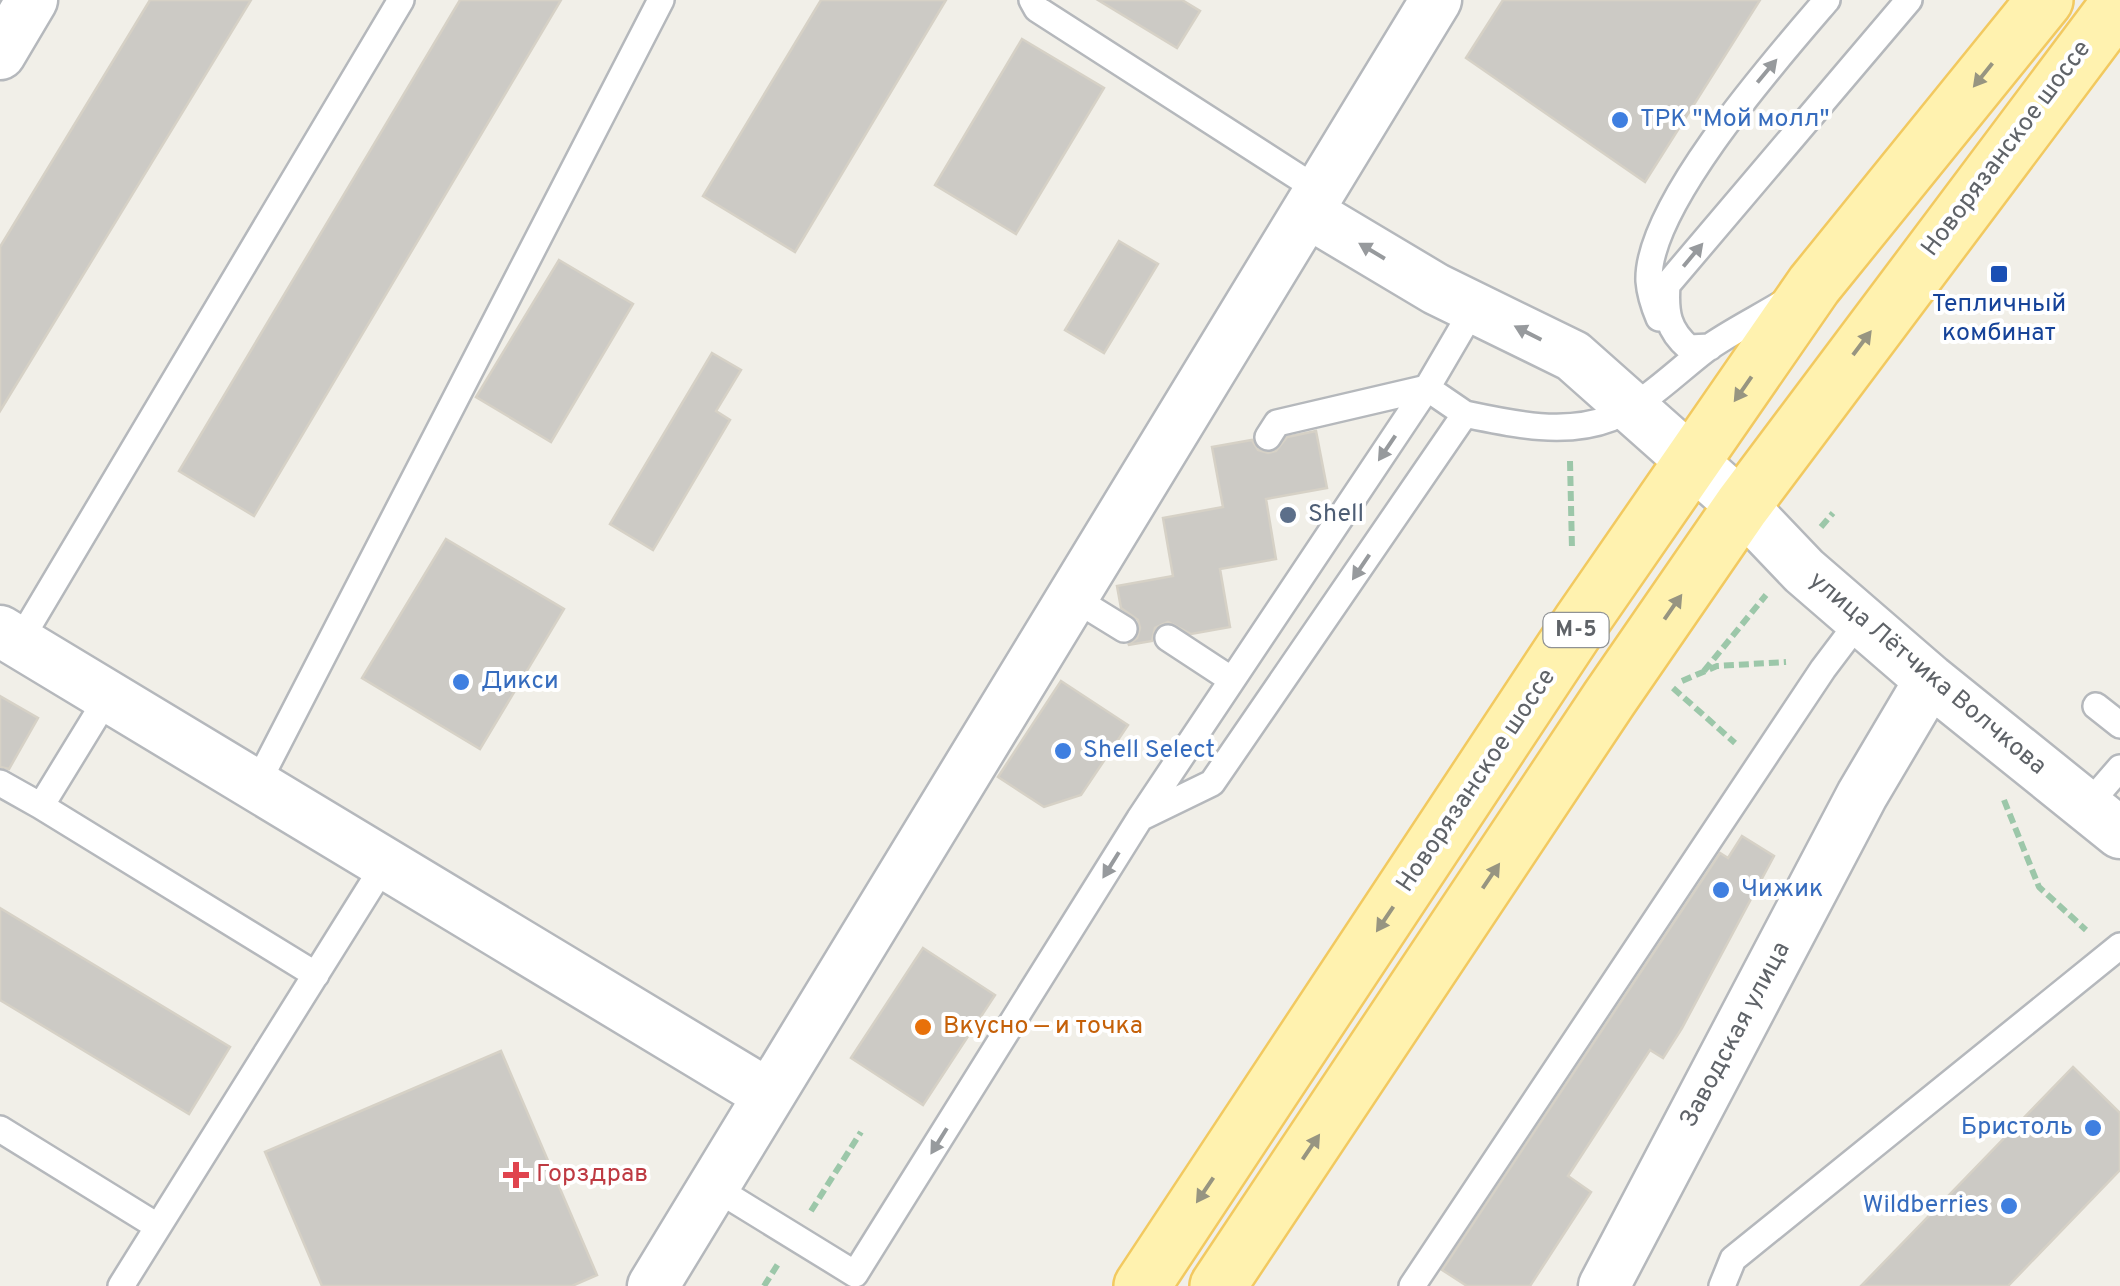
<svg xmlns="http://www.w3.org/2000/svg" width="2120" height="1286" font-family="Overpass,sans-serif">
<style>
.building{fill:#cccac5;stroke:#d6d1c6;stroke-width:2.5}
.lines{fill:none;stroke-linecap:round;stroke-linejoin:round}
.service-casing{stroke:#b5b8bc;stroke-width:30}
.minor-casing{stroke:#b5b8bc;stroke-width:55}
.primary-casing{stroke:#f2c960;stroke-width:60}
.path{stroke:#9cc7a9;stroke-width:6;stroke-dasharray:10 5;stroke-linecap:butt}
.service{stroke:#fff;stroke-width:25}
.minor{stroke:#fff;stroke-width:50}
.primary{stroke:#fff2af;stroke-width:55}
.oneway{fill:#979a9d}
.oneway2{fill:#979581}
.shop-dot{fill:#3f7fe0;stroke:#fff;stroke-width:4}
.transit-dot{fill:#1a4fb4;stroke:#fff;stroke-width:4}
.service-dot{fill:#5c6f8a;stroke:#fff;stroke-width:4}
.food-dot{fill:#e8710a;stroke:#fff;stroke-width:4}
.health-dot{fill:#e0444e;stroke:#fff;stroke-width:4}
.labels{text-anchor:middle;dominant-baseline:central;stroke-width:8;stroke-linejoin:round;paint-order:stroke}
.shield{fill:#fff;stroke:#8f9295;stroke-width:2.5}
.shield-label{font-size:22px;font-weight:bold;fill:#5f6368}
.shop-label{font-size:25px;fill:#366cbe;stroke:#fff;text-anchor:start}
.street-label{font-size:25px;fill:#5f6368;stroke:#fff}
.transit-label{font-size:25px;fill:#164399;stroke:#fff}
.service-label{font-size:25px;fill:#4e5e75;stroke:#fff;text-anchor:start}
.food-label{font-size:25px;fill:#c56008;stroke:#fff;text-anchor:start}
.health-label{font-size:25px;fill:#be3a42;stroke:#fff;text-anchor:start}
</style>
<rect width="100%" height="100%" fill="#f1efe8"/>
<!-- building -->
<path class="building" d="M 150,0 L 251,0 L 0,411 L 0,247 Z
M 460,0 L 561,0 L 254,516 L 179,471 Z
M 821,0 L 946,0 L 795,252 L 703,196 Z
M 1098,0 L 1182,0 L 1200,11 L 1177,48 Z
M 1503,0 L 1760,0 L 1645,182 L 1466,58 Z
M 1022,39 L 1104,88 L 1016,234 L 935,185 Z
M 1119,241 L 1158,264 L 1104,353 L 1065,330 Z
M 559,260 L 633,304 L 551,442 L 476,397 Z
M 712,353 L 741,370 L 716,411 L 730,420 L 653,550 L 610,524 Z
M 1316,431 L 1327,488 L 1266,499 L 1276,559 L 1220,569 L 1230,627 L 1191,634 L 1168,622 L 1155,628 L 1152,641 L 1128,645 L 1137,638 L 1140,628 L 1138,620 L 1121,608 L 1117,586 L 1173,576 L 1163,518 L 1223,507 L 1212,447 L 1252,440 L 1258,450 L 1268,453 L 1276,451 L 1287,437 Z
M 446,539 L 564,609 L 480,749 L 362,678 Z
M 1061,681 L 1128,725 L 1081,795 L 1044,807 L 998,777 Z
M 0,696 L 38,718 L 9,769 L 0,767 Z
M 1742,836 L 1774,856 L 1682,1028 L 1663,1058 L 1650,1050 L 1568,1176 L 1591,1192 L 1530,1286 L 1467,1286 L 1442,1270 L 1720,853 L 1728,858 Z
M 0,908 L 230,1047 L 189,1114 L 0,1000 Z
M 923,948 L 995,995 L 923,1105 L 851,1058 Z
M 501,1051 L 597,1275 L 572,1286 L 322,1286 L 265,1152 Z
M 2073,1067 L 2120,1113 L 2120,1170 L 2008,1286 L 1861,1286 Z"/>
<g class="lines">
<!-- service casing -->
<g class="service-casing">
<path id="service" d="M 1032,0 L 1037,9 L 1320,191
M 1659,318 C 1654,306 1650,294 1649,281 C 1646,206 1778,57 1827,0
M 1710,347 L 1689,348 C 1668,330 1665,313 1667,285 L 1909,0
M 1268,437 L 1277,423 L 1427,388 L 1465,414
M 1072,597 L 1124,629
M 1168,638 L 1232,680
M 19,642 L 401,0
M 2096,706 L 2120,725
M 0,783 L 41,806 L 109,695
M 257,784 L 661,0
M 41,806 L 316,975
M 2087,806 L 2120,768
M 1140,818 L 1212,783 L 1465,414 C 1512,424 1565,436 1611,418 C 1646,403 1675,373 1705,350 C 1730,332 1759,318 1785,302
M 0,1129 L 157,1226
M 712,1186 L 855,1274 L 1140,818 L 1427,388 L 1475,306
M 121,1286 L 386,862
M 1412,1286 L 1823,669 L 1860,620
M 1722,1286 L 1733,1259 L 2120,946"/>
</g>
<!-- minor casing -->
<g class="minor-casing">
<path id="minor" d="M 0,54 L 32,0
M 1307,212 L 1436,289 L 1573,356 L 1742,506 L 1804,571 L 1930,680 L 2120,833
M 0,631 L 769,1095
M 653,1286 L 1436,0
M 1604,1286 L 1862,795 L 1930,680"/>
</g>
<!-- primary casing -->
<g class="primary-casing">
<path id="primary" d="M 1142,1286 L 1581,622 L 1814,285 L 2045,0
M 1218,1286 L 1609,699 L 1742,506 L 2120,2"/>
</g>
<!-- path -->
<path class="path" d="M 1570,461 L 1572,549
M 1821,527 L 1833,513
M 1704,671 L 1766,595
M 1682,681 L 1717,666 L 1786,662
M 1673,688 L 1735,743
M 2004,800 L 2039,887 L 2086,930
M 811,1211 L 861,1132
M 764,1286 L 778,1264"/>
<!-- service -->
<use href="#service" class="service"/>
<!-- minor -->
<use href="#minor" class="minor"/>
<!-- primary -->
<use href="#primary" class="primary"/>
</g>
<!-- one-way arrows -->
<defs><path id="oneway-solid" d="M-6-.8H1V-3.2L6.5 0L1 3.2V.8H-6Z" transform="scale(2.5)"/></defs>
<g class="oneway">
<use href="#oneway-solid" transform="translate(1767 71) rotate(-50)"/>
<use href="#oneway-solid" transform="translate(1372 251) rotate(-149)"/>
<use href="#oneway-solid" transform="translate(1693 255) rotate(-50)"/>
<use href="#oneway-solid" transform="translate(1528 333) rotate(-153)"/>
<use href="#oneway-solid" transform="translate(1387 448) rotate(124)"/>
<use href="#oneway-solid" transform="translate(1361 567) rotate(124)"/>
<use href="#oneway-solid" transform="translate(1111 865) rotate(122)"/>
<use href="#oneway-solid" transform="translate(939 1141) rotate(122)"/>
</g>
<g class="oneway2">
<use href="#oneway-solid" transform="translate(1983 75) rotate(129)"/>
<use href="#oneway-solid" transform="translate(1862 343) rotate(-53)"/>
<use href="#oneway-solid" transform="translate(1743 389) rotate(125)"/>
<use href="#oneway-solid" transform="translate(1673 607) rotate(-55)"/>
<use href="#oneway-solid" transform="translate(1491 876) rotate(-56)"/>
<use href="#oneway-solid" transform="translate(1385 919) rotate(124)"/>
<use href="#oneway-solid" transform="translate(1311 1147) rotate(-56)"/>
<use href="#oneway-solid" transform="translate(1205 1190) rotate(124)"/>
</g>
<!-- markers -->
<g class="shop-dot">
<circle cx="1620" cy="120" r="10"/>
<circle cx="461" cy="682" r="10"/>
<circle cx="1063" cy="751" r="10"/>
<circle cx="1721" cy="890" r="10"/>
<circle cx="2093" cy="1128" r="10"/>
<circle cx="2009" cy="1206" r="10"/>
</g>
<rect class="transit-dot" x="1989" y="264" width="20" height="20" rx="5"/>
<circle class="service-dot" cx="1288" cy="515" r="10"/>
<circle class="food-dot" cx="923" cy="1027" r="10"/>
<path class="health-dot" d="M511 1160h10v10h10v10h-10v10h-10v-10h-10v-10h10z"/>
<g class="labels">
<!-- shield labels -->
<rect class="shield" x="1543.5" y="613" width="65" height="34" rx="8"/>
<g class="shield-label">
<text x="1576" y="630">М-5</text>
</g>
<!-- shop labels -->
<g class="shop-label">
<text x="1640" y="120">ТРК "Мой молл"</text>
<text x="481" y="682">Дикси</text>
<text x="1083" y="751">Shell Select</text>
<text x="1741" y="890">Чижик</text>
<text x="2073" y="1128" text-anchor="end">Бристоль</text>
<text x="1989" y="1206" text-anchor="end">Wildberries</text>
</g>
<!-- street labels -->
<g class="street-label">
<text transform="translate(2007 149) rotate(-53)">Новорязанское шоссе</text>
<text transform="translate(1927 674) rotate(40)">улица Лётчика Волчкова</text>
<text transform="translate(1477 781) rotate(-56)">Новорязанское шоссе</text>
<text transform="translate(1736 1035) rotate(-62)">Заводская улица</text>
</g>
<!-- transit labels -->
<g class="transit-label">
<text x="1999" y="305">Тепличный<tspan x="1999" dy="29">комбинат</tspan></text>
</g>
<!-- service labels -->
<g class="service-label">
<text x="1308" y="515">Shell</text>
</g>
<!-- food labels -->
<g class="food-label">
<text x="943" y="1027">Вкусно — и точка</text>
</g>
<!-- health labels -->
<g class="health-label">
<text x="536" y="1175">Горздрав</text>
</g>
</g>
</svg>
